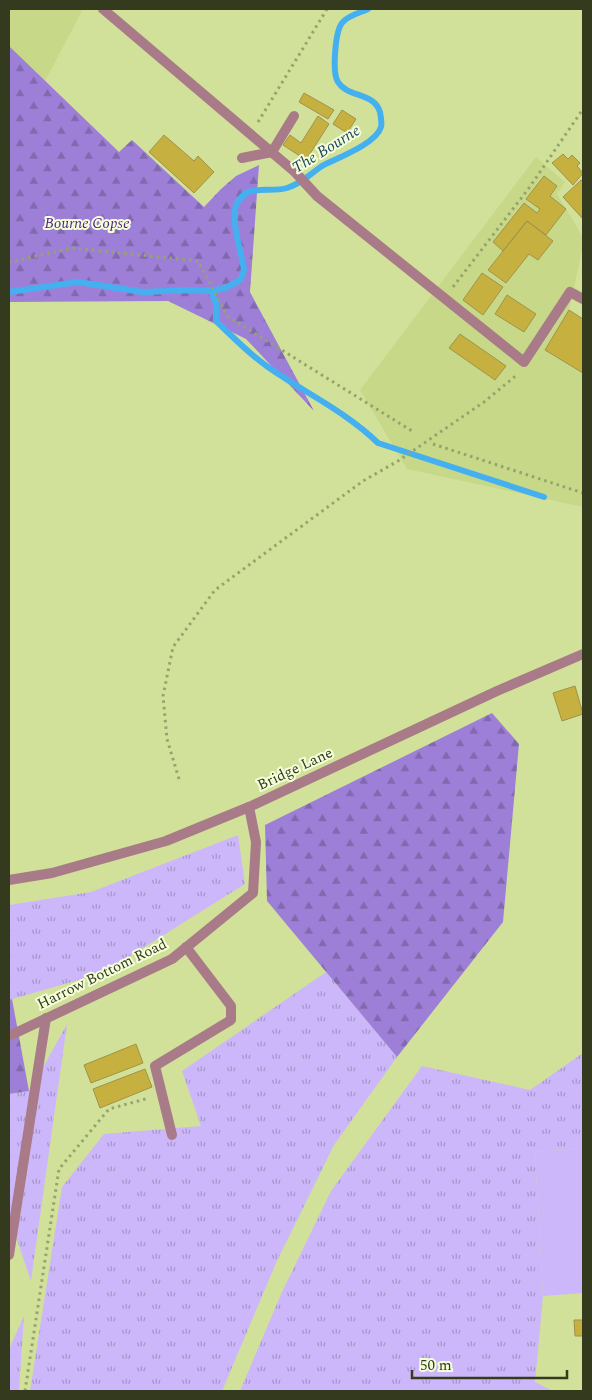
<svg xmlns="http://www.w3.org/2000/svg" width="592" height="1400" font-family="Spectral,serif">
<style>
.built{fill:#c7d889}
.grass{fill:url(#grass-tufts)}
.forest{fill:url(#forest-firs)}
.pitch{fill:#ccb7fa}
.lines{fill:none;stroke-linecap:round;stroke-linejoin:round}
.stream{stroke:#45b0ef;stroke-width:6}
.building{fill:#c6b140;stroke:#a0924b}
.path{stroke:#97a36c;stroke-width:3;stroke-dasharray:2.5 4;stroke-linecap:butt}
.service{stroke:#a97b89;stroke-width:10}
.minor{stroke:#a97b89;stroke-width:10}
.tertiary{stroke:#a97b89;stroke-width:10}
.labels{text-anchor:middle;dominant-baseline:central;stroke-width:4;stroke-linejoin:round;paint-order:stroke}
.park-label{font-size:15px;font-style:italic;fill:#4e1d87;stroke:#f5feda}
.street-label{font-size:15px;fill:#343a1d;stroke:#f5feda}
.water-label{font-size:16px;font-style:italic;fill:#1c4761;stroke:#f5feda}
</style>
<defs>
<pattern id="grass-tufts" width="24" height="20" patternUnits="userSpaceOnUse" patternTransform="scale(1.25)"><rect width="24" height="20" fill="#ccb7fa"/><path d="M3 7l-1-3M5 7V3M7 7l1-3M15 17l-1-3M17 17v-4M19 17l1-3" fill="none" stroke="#a696ca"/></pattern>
<pattern id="forest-firs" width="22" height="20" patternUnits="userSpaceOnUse" patternTransform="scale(1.25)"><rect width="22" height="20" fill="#9e7fd8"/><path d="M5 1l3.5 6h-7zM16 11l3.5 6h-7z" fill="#8269af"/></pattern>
</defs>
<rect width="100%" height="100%" fill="#d1e19a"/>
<!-- built -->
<path class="built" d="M 9,9 L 83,9 L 45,81 L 9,46 Z
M 536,157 L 565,182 L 557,194 L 583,237 L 583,246 L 569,310 L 546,350 L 583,373 L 583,507 L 407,469 L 360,390 Z"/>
<!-- grass -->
<path class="grass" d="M 238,835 L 245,884 L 103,973 L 9,1000 L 9,905 L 91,892 Z
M 326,972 L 397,1057 L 334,1145 L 276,1263 L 222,1391 L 30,1391 L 62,1187 L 104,1134 L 201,1126 L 182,1071 Z
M 67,1024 L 31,1281 L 13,1228 L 9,1228 L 9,1094 L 30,1091 Z
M 583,1053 L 583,1149 L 535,1152 L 543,1296 L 535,1382 L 553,1391 L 240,1391 L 282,1292 L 331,1191 L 422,1066 L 530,1090 Z
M 24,1316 L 19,1391 L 9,1391 L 9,1349 Z"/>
<!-- forest -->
<path class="forest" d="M 9,46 L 119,152 L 132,140 L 204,207 L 221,189 L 236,176 L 259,165 L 250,292 L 314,411 L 246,339 L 168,301 L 9,302 Z
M 492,713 L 519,744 L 503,922 L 397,1057 L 267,901 L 265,825 Z
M 12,999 L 29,1091 L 9,1094 L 9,1000 Z"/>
<!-- pitch -->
<path class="pitch" d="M 583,1149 L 583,1293 L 543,1296 L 535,1152 Z"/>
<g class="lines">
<!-- stream -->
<path class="stream" d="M 211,291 L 216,303 L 216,321 C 233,337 249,354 268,367 C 305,393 345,411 378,443 L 544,497
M 9,292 L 78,282 L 143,292 L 191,290 L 211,291 L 225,288 L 235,283 L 241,279 L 244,269 C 241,251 231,223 236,205 C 238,201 242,196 246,193 C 258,187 274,192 287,188 C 301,184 310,174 322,166 C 337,158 376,144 381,127 C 382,123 381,117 380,112 C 374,92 348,98 338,82 C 332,73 335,32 342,23 C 348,15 360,13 368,9"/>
</g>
<!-- building -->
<path class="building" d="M 304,93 L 334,110 L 328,119 L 299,102 Z
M 342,110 L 356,119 L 347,133 L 333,124 Z
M 318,116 L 329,124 L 306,160 L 283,145 L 290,135 L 301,143 Z
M 164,135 L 194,161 L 198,156 L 214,172 L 194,193 L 149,152 Z
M 563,154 L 568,159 L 572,155 L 580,163 L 577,166 L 583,173 L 573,185 L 552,163 Z
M 544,176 L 557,186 L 550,196 L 566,209 L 546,235 L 527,221 L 503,251 L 493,242 L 524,203 L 537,213 L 540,209 L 526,199 Z
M 581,180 L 583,182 L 583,219 L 563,197 Z
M 527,221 L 553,241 L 538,260 L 529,254 L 506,283 L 488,270 Z
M 482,273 L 503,287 L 483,315 L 463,300 Z
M 507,295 L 536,314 L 524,332 L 495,314 Z
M 569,310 L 583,319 L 583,373 L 545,350 Z
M 460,334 L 506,366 L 495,380 L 449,348 Z
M 575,686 L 583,714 L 562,721 L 553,693 Z
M 136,1044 L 143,1063 L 91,1083 L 84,1065 Z
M 145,1069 L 152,1087 L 100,1108 L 93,1089 Z
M 574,1320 L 583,1320 L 583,1336 L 575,1336 Z"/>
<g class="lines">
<!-- path -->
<path class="path" d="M 258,122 L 327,9
M 9,262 L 73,248 L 198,261 L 227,316 L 412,431
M 453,287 L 529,188 L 583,109
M 433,444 L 583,493
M 179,779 L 167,739 L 163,696 L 173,647 L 215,590 L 363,481 L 398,461 L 484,402 L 518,374
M 25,1391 L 59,1169 L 109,1109 L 149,1098"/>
<!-- service -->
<path class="service" d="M 103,9 L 295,172 L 317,196 L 524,362 L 570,292 L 583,299
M 242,158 L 272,152 L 294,116
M 172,1135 L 155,1066 L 231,1020 L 231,1006 L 186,947
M 9,1255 L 46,1018"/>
<!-- minor -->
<path class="minor" d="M 9,1036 L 172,959 L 253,893 L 256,842 L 249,807"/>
<!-- tertiary -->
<path class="tertiary" d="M 9,880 L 52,873 L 166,841 L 249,807 L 497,691 L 583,654"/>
</g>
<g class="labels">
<!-- park labels -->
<g class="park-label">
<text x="87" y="223">Bourne Copse</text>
</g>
<!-- street labels -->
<g class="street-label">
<text transform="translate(295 769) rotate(-25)">Bridge Lane</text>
<text transform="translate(102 974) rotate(-26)">Harrow Bottom Road</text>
</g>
<!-- water labels -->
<g class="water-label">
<text transform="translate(326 149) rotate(-32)">The Bourne</text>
</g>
</g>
<!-- border -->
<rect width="592" height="1400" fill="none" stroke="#343a1d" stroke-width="20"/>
<!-- scale -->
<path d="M412 1370v8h155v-8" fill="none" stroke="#343a1d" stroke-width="2.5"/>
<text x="420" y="1370" font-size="15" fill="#343a1d" stroke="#f5feda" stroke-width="4" paint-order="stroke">50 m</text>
</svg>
